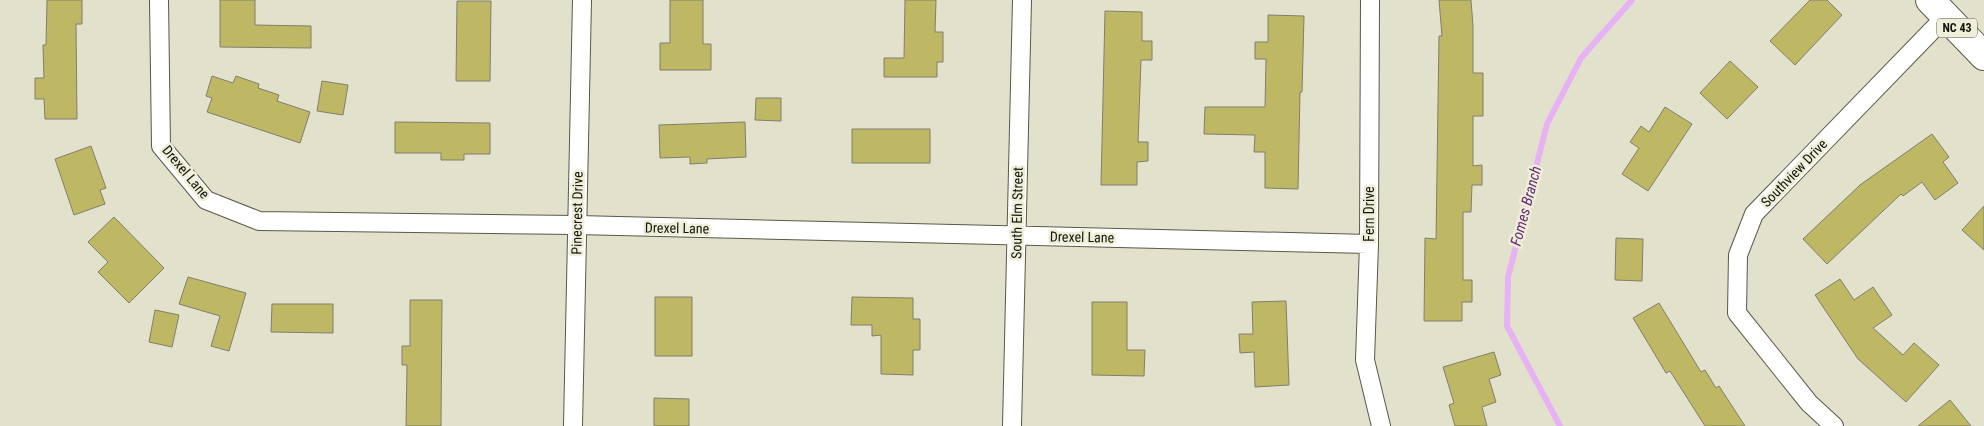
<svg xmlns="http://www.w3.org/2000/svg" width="1984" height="426" font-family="'Roboto Condensed',sans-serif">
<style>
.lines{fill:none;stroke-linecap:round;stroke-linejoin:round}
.stream{stroke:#e7b2f3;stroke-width:6}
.building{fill:#beb865;stroke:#807f6c}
.street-casing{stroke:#5a5947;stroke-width:20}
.primary-casing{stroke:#5a5947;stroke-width:30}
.street{stroke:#fff;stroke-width:18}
.primary{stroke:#fff;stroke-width:28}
.labels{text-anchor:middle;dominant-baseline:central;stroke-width:5;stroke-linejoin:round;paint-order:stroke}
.shield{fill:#efeed9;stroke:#56554a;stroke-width:1}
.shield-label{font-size:12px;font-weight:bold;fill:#14140c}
.street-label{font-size:14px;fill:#14140c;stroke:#efeed9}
.water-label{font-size:15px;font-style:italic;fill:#662873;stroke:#efeed9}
</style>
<rect width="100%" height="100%" fill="#e2e1cc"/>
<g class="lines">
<!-- stream -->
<path class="stream" d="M 1560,426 L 1507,326 L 1508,277 L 1547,124 L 1581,58 L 1632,0"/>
</g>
<!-- building -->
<path class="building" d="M 47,0 L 82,0 L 82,24 L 76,24 L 77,119 L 45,119 L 44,99 L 35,99 L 35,78 L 44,78 L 43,45 L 46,45 Z
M 220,0 L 255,0 L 255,25 L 311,26 L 311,48 L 220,47 Z
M 670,0 L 703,0 L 703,44 L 711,44 L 711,70 L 660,70 L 660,43 L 670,43 Z
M 905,0 L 936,0 L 935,32 L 943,32 L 943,62 L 937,62 L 937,77 L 884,77 L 884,58 L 904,58 Z
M 1439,0 L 1471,0 L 1473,26 L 1473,73 L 1483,73 L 1483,116 L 1473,116 L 1473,166 L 1482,165 L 1482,185 L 1472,185 L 1471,212 L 1463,212 L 1463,280 L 1472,280 L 1472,302 L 1462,302 L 1462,321 L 1424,321 L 1425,238 L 1436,239 L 1439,36 L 1442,36 Z
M 1810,0 L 1827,0 L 1842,15 L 1795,65 L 1770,41 Z
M 457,1 L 491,1 L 490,81 L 456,81 Z
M 1105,11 L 1142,12 L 1142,41 L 1152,41 L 1152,60 L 1141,60 L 1138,142 L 1148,142 L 1148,161 L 1137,162 L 1137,185 L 1101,185 Z
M 1268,15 L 1304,16 L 1302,92 L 1300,92 L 1298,189 L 1265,188 L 1265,152 L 1254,152 L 1255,135 L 1204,134 L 1205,107 L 1265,107 L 1266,59 L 1255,59 L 1255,42 L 1268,42 Z
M 1730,61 L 1758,87 L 1727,119 L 1700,93 Z
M 212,76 L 233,83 L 236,76 L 259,84 L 258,88 L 279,95 L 277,101 L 310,112 L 300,143 L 207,112 L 212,98 L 206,96 Z
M 322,81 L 348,85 L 343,115 L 317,111 Z
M 756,98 L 781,98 L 781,121 L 755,120 Z
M 1665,107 L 1692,124 L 1648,191 L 1622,174 L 1639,148 L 1630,142 L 1641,126 L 1649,132 Z
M 395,122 L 490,123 L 490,154 L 464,154 L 464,160 L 441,160 L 441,153 L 395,153 Z
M 745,122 L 746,157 L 707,159 L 707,163 L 690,164 L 690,157 L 660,158 L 659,125 Z
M 852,129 L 930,129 L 930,163 L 852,163 Z
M 1932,134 L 1949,157 L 1943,162 L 1958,183 L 1935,200 L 1922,182 L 1903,196 L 1901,194 L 1827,264 L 1803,239 L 1860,185 Z
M 91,146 L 106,188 L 100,190 L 105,204 L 74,215 L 55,159 Z
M 1984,206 L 1984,250 L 1962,230 Z
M 114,217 L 164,268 L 129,303 L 98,272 L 108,262 L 88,242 Z
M 1616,238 L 1643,239 L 1642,281 L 1615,280 Z
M 188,277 L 246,293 L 229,351 L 211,346 L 220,316 L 179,304 Z
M 1840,279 L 1854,300 L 1873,287 L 1892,315 L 1873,328 L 1903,355 L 1914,343 L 1939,365 L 1906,402 L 1858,359 L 1815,295 Z
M 655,297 L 692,297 L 692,356 L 655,356 Z
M 852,297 L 913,298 L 913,319 L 920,319 L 920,350 L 913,350 L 913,375 L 881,374 L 881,335 L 872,336 L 872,325 L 851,325 Z
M 410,300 L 442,300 L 441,426 L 406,426 L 407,365 L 402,365 L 402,346 L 410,346 Z
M 1286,301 L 1289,385 L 1255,387 L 1254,352 L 1240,353 L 1239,334 L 1253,334 L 1252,302 Z
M 1092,302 L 1127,302 L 1127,350 L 1145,350 L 1144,376 L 1092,375 Z
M 1659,303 L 1701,372 L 1705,370 L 1716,388 L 1719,386 L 1745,426 L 1705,426 L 1670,371 L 1666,373 L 1633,318 Z
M 272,304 L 333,304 L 333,333 L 271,332 Z
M 155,310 L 179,315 L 172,347 L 149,342 Z
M 1494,352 L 1501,375 L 1489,379 L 1496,402 L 1482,407 L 1487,426 L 1455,426 L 1449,405 L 1454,403 L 1443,367 Z
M 654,398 L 689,399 L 689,426 L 654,426 Z
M 1950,400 L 1971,426 L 1918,426 Z"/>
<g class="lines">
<!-- street casing -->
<g class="street-casing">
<path id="street" d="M 159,0 L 161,146 L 206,200 L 259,221 L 577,225 L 1369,244
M 1370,0 L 1369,244 L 1365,360 L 1381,426
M 573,426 L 582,0
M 1012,426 L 1022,0
M 1834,426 L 1809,403 L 1737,313 L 1738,255 L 1754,214 L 1946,16"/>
</g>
<!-- primary casing -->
<g class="primary-casing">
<path id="primary" d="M 1930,0 L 1984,56"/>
</g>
<!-- street -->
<use href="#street" class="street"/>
<!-- primary -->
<use href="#primary" class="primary"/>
</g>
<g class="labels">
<!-- shield labels -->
<rect class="shield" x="1937" y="18.5" width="40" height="19" rx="4"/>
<g class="shield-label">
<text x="1957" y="28">NC 43</text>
</g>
<!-- street labels -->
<g class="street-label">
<text transform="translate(186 172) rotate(50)">Drexel Lane</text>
<text transform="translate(1794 173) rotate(-46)">Southview Drive</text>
<text transform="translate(577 213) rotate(-89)">Pinecrest Drive</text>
<text transform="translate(1017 213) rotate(-89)">South Elm Street</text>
<text transform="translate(1369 214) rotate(-90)">Fern Drive</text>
<text transform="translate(677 228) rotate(1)">Drexel Lane</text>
<text transform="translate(1082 237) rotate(1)">Drexel Lane</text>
</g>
<!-- water labels -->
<g class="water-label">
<text transform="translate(1526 206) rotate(-75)">Fomes Branch</text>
</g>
</g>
</svg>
